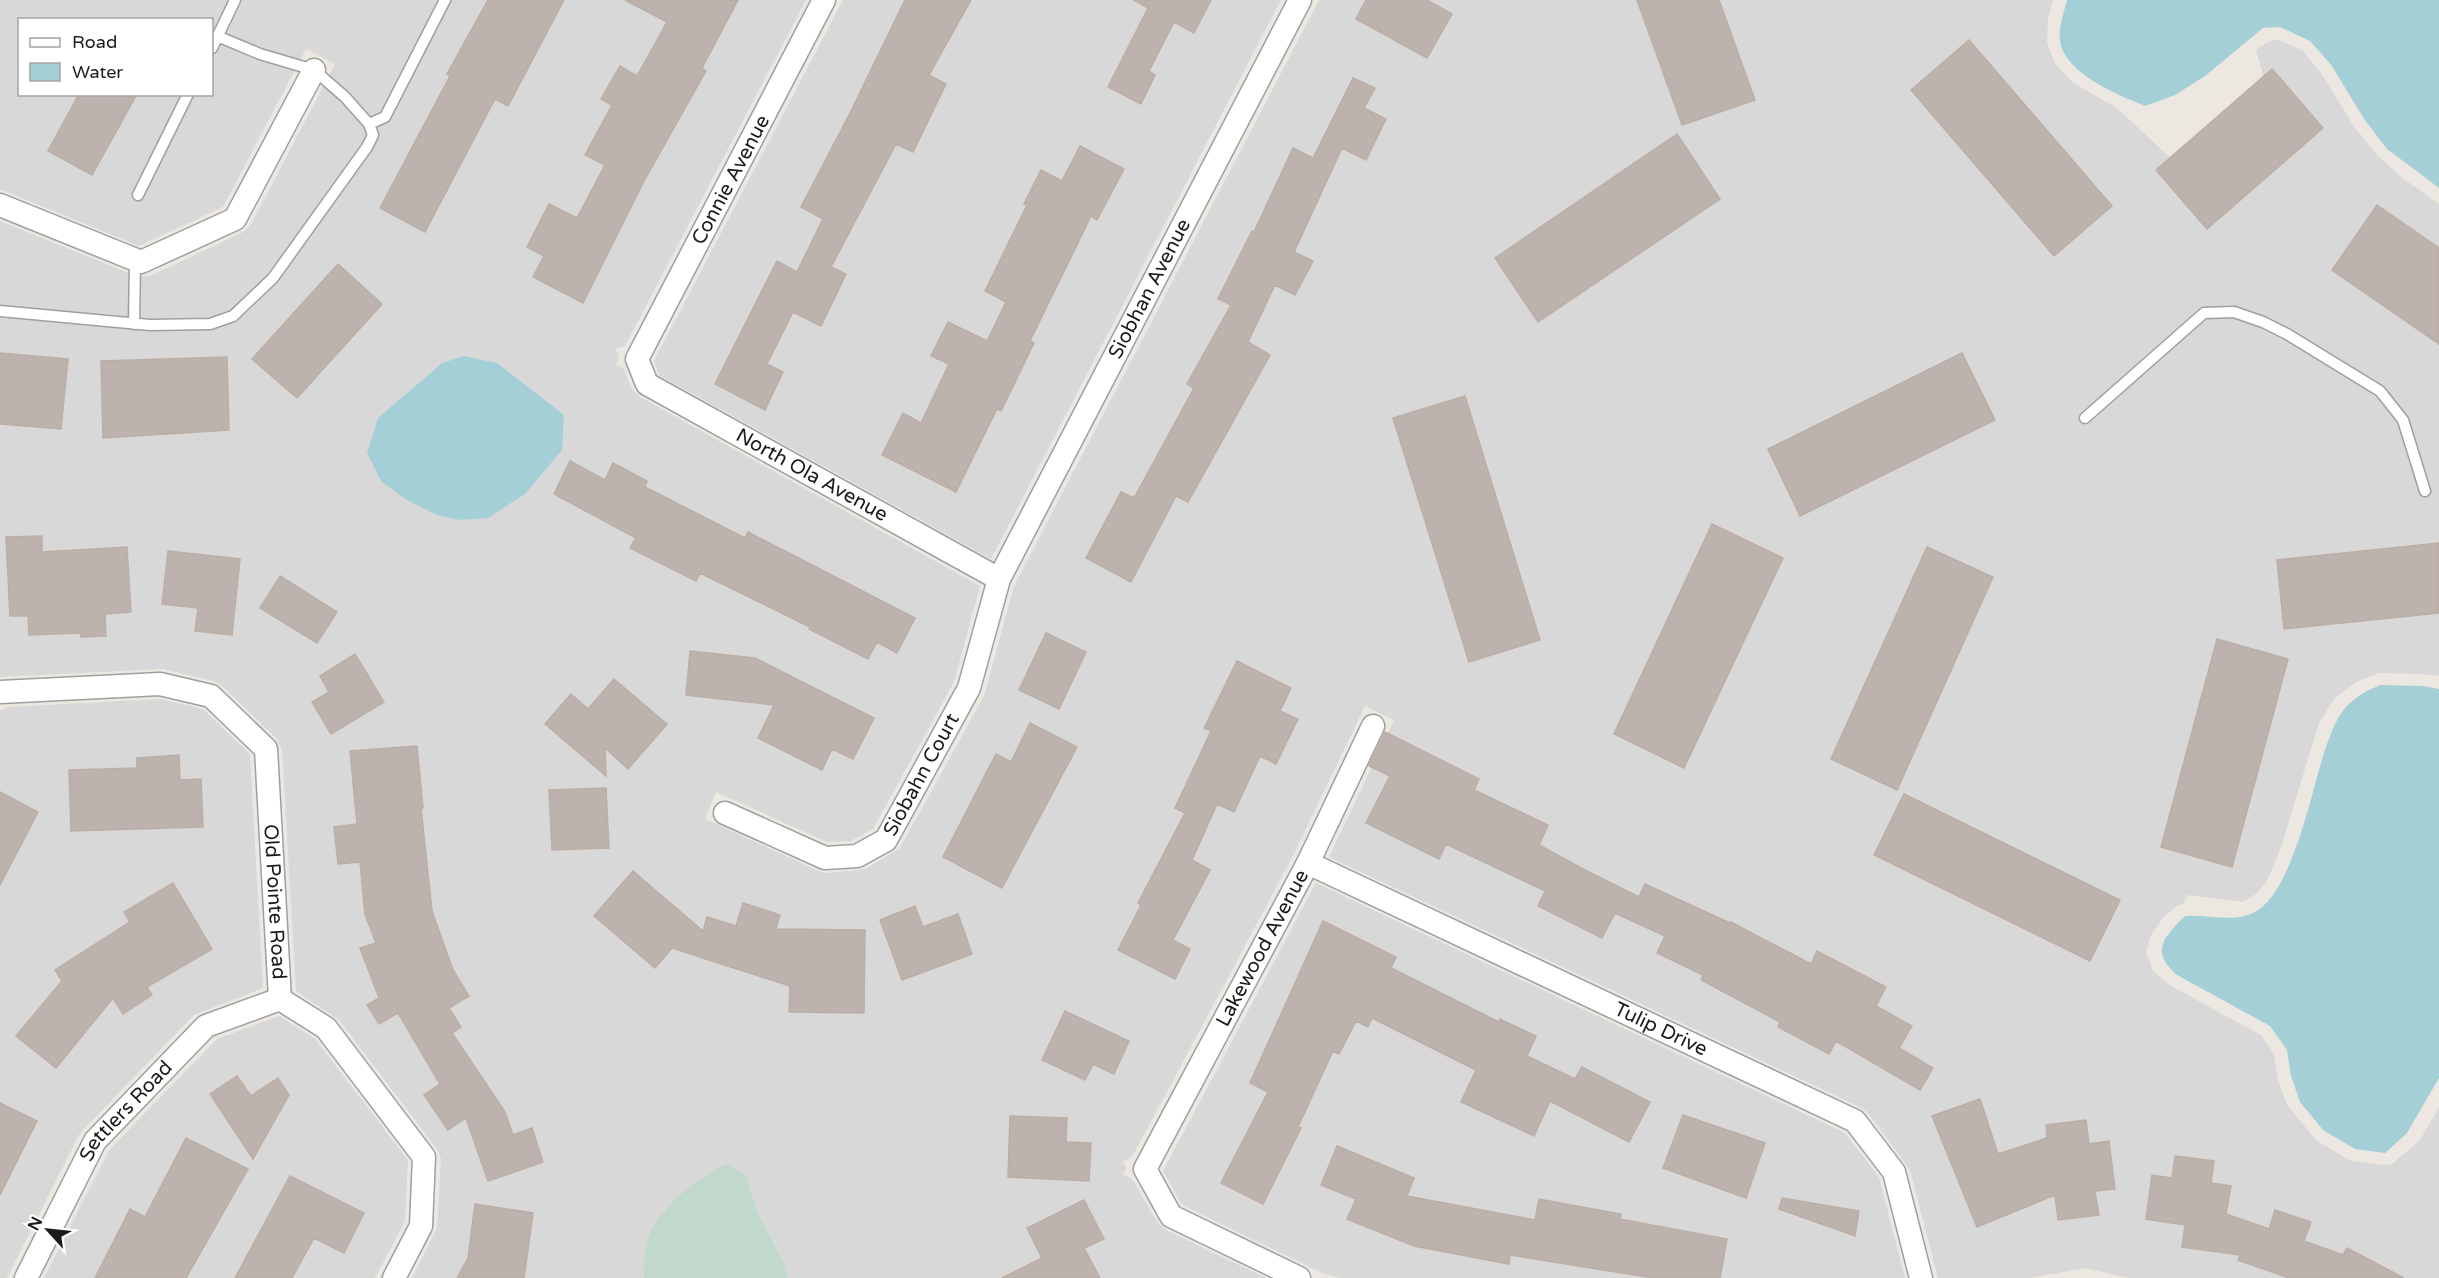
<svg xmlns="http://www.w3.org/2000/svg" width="2439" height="1278" font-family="'Varela Round',sans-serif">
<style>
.residential{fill:#d9d8d8;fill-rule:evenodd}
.wetland{fill:#c0d9cb}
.water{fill:#a5cfd7}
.building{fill:#bcb3ae;stroke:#bcaea5;stroke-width:1.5}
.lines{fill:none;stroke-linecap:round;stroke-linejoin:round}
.service-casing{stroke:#9f9f9f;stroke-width:13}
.minor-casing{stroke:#9f9f9f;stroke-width:25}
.service{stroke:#fff;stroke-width:10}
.minor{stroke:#fff;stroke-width:22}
.labels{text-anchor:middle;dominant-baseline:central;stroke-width:4.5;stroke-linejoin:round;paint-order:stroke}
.street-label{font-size:20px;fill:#1b1b1b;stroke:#fff}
</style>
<rect width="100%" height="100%" fill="#ece8e1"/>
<!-- residential -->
<path class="residential" d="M 0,0 L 806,0 L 625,346 L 616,349 L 619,357 L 616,365 L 624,369 L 631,388 L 640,397 L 980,586 L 954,682 L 873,829 L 851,841 L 827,842 L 716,792 L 705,819 L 819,871 L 827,873 L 866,869 L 900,848 L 984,696 L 1014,586 L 1319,0 L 2053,0 L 2048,20 L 2047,42 L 2055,64 L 2072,82 L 2117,108 L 2176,163 L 2271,103 L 2256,50 L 2269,41 L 2279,40 L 2302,50 L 2321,73 L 2353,125 L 2377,155 L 2401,177 L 2439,204 L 2439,676 L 2422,674 L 2379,673 L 2356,682 L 2335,698 L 2319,723 L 2281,847 L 2267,881 L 2256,894 L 2243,902 L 2188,895 L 2184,903 L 2175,907 L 2162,919 L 2150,937 L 2146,952 L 2153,971 L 2171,986 L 2261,1035 L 2274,1054 L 2278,1079 L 2287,1105 L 2317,1141 L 2351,1161 L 2385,1165 L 2392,1164 L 2420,1140 L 2439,1107 L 2439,1278 L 2128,1278 L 2085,1268 L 2030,1278 L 1938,1278 L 1910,1170 L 1868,1113 L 1862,1108 L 1329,857 L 1394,720 L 1365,706 L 1293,856 L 1132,1157 L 1123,1162 L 1127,1168 L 1123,1174 L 1133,1180 L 1157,1222 L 1164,1229 L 1266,1278 L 787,1278 L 785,1265 L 757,1211 L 746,1176 L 707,1174 L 665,1209 L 644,1263 L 644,1278 L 412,1278 L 437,1228 L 441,1159 L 437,1149 L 339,1020 L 296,991 L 282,750 L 277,739 L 222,686 L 214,681 L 163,669 L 0,677 L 0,221 L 136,276 L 150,276 L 243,232 L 250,226 L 335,64 L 306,49 L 223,207 L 139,246 L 0,189 ZM 20,20 L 212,20 L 212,94 L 20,94 ZM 534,394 L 564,415 L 525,493 Z
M 843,0 L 1281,0 L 991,559 L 659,375 L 654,361 Z
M 160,699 L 203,709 L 250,754 L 263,988 L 194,1015 L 80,1133 L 7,1278 L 0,1278 L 0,711 L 7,707 Z
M 1316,883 L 1845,1133 L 1879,1177 L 1905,1278 L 1341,1278 L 1324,1274 L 1182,1205 L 1163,1171 Z
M 279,1016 L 315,1039 L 408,1160 L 405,1221 L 375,1278 L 44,1278 L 109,1150 L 217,1039 Z"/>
<!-- wetland -->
<path class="wetland" d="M 726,1164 L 746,1175 L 757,1211 L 785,1265 L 787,1278 L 644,1278 C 644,1265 644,1248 649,1236 C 662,1204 696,1180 726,1164 Z"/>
<!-- water -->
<path class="water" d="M 2067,0 L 2439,0 L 2439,188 L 2387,149 L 2364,119 L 2332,66 L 2310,41 L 2280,27 L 2263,28 L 2205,76 L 2175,95 L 2145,106 C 2118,95 2064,73 2060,41 C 2058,27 2064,13 2067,0 Z
M 464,356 L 497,363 L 564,415 L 562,450 L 525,494 L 488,518 L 460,520 L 437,515 L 405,499 L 381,481 L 367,453 L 378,418 L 442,363 Z
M 2380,685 L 2423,686 L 2439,689 L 2439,1078 L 2407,1133 L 2385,1153 L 2355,1149 L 2323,1130 L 2300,1102 L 2291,1076 L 2287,1050 L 2270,1026 L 2177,975 C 2150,951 2163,938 2185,916 C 2207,914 2232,923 2253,913 C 2292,895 2311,793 2324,753 C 2330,736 2336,716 2349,704 C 2358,695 2369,690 2380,685 Z"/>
<!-- building -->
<path class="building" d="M 488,0 L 564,0 L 508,106 L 495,99 L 425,232 L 380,208 L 450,76 L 447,74 Z
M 625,0 L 738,0 L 702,68 L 706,71 L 643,183 L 583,303 L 533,277 L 544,256 L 527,247 L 549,204 L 577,218 L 605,165 L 585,155 L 612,105 L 601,99 L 620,66 L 637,76 L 667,22 Z
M 905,0 L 971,0 L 929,75 L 946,84 L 913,152 L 896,144 L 831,267 L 846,274 L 821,326 L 793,312 L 767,364 L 783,372 L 765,410 L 715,384 L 777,261 L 797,272 L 823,219 L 801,207 L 849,115 Z
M 1134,0 L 1211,0 L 1194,33 L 1174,22 L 1149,71 L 1155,75 L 1141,104 L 1108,87 L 1148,8 Z
M 1366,0 L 1427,0 L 1452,14 L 1427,58 L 1356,19 Z
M 1637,0 L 1719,0 L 1755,100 L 1682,125 Z
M 1969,40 L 2112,206 L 2054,256 L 1911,90 Z
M 2272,69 L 2323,128 L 2207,229 L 2156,170 Z
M 1353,78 L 1375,88 L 1364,108 L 1386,119 L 1366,160 L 1342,148 L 1294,252 L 1313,261 L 1295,295 L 1275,285 L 1248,342 L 1270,355 L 1188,502 L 1176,496 L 1131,582 L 1086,558 L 1121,492 L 1134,498 L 1194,388 L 1187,384 L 1231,305 L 1218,299 L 1252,231 L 1254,232 L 1293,148 L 1313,158 Z
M 79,94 L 137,94 L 92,175 L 48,151 Z
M 1677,134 L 1720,199 L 1538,322 L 1495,258 Z
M 1080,146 L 1124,169 L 1097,220 L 1091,216 L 1030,341 L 1034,343 L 1001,411 L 997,409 L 956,492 L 882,455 L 903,413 L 921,423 L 949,364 L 931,356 L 948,322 L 987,341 L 1006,302 L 985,291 L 1027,205 L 1024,204 L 1041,170 L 1062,181 Z
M 2377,205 L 2439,248 L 2439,344 L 2332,270 Z
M 338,264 L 382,304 L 297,398 L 252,359 Z
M 0,353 L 68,359 L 61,429 L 0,424 Z
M 1962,353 L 1995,420 L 1800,516 L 1768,449 Z
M 227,357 L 229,430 L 103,438 L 101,361 Z
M 1465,396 L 1540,640 L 1469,662 L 1393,418 Z
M 570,461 L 605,480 L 613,463 L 647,481 L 645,487 L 745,538 L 748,532 L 915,618 L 897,653 L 877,642 L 868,659 L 809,629 L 810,627 L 700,573 L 696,581 L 630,548 L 636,538 L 554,494 Z
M 1712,524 L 1783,558 L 1684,768 L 1614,734 Z
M 42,536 L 42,552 L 127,547 L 131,612 L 105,614 L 106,636 L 81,637 L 80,633 L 29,635 L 28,616 L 10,616 L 6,537 Z
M 2439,543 L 2439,613 L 2284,629 L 2277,560 Z
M 1927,547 L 1993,577 L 1897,790 L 1831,759 Z
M 168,551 L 240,559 L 232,635 L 195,631 L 198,608 L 162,604 Z
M 280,576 L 337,612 L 317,643 L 260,608 Z
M 1046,633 L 1086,652 L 1059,709 L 1019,690 Z
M 2217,639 L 2288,659 L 2232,867 L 2161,847 Z
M 690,651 L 755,658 L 874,718 L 853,759 L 832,749 L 822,770 L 758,738 L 774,705 L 686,695 Z
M 355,654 L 384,702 L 331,734 L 312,702 L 329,692 L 320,676 Z
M 1237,661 L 1291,688 L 1280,711 L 1298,719 L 1276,764 L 1260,756 L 1234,812 L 1217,804 L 1192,860 L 1210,870 L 1173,940 L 1190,949 L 1175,979 L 1118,950 L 1141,905 L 1138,903 L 1185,813 L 1175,808 L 1211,731 L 1204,728 Z
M 614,679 L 667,724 L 628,769 L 605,748 L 606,776 L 545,724 L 571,694 L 588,709 Z
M 1030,723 L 1077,747 L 1002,888 L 943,857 L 996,754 L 1011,762 Z
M 1385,732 L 1479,779 L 1474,790 L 1548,825 L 1539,845 L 1583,869 L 1639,897 L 1645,884 L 1730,923 L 1731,922 L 1811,964 L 1817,951 L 1886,987 L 1876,1006 L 1912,1026 L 1899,1048 L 1933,1068 L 1920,1090 L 1836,1041 L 1829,1054 L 1778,1027 L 1780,1022 L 1701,980 L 1703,975 L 1657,953 L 1665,936 L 1615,913 L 1602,938 L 1538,906 L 1545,891 L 1446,844 L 1439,859 L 1366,823 L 1390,776 L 1369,766 Z
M 417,746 L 423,808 L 421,808 L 432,911 L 453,970 L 469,996 L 449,1008 L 461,1027 L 452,1033 L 505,1112 L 513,1135 L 532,1128 L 543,1162 L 488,1181 L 466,1118 L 448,1130 L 424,1095 L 440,1084 L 398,1013 L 379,1024 L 367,1005 L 379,998 L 360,948 L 376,943 L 365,914 L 360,862 L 338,864 L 334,827 L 357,824 L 350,751 Z
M 179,755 L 180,780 L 201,779 L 203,827 L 71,831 L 69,770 L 137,768 L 137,758 Z
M 606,788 L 609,848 L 552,850 L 549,790 Z
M 0,792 L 38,812 L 0,885 Z
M 1904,794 L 2120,900 L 2090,961 L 1874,855 Z
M 633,871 L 703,931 L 707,917 L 736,926 L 743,903 L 780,915 L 776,929 L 865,930 L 864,1013 L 789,1012 L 790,986 L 672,948 L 655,968 L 594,916 Z
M 173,883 L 212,949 L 147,987 L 152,995 L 123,1014 L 113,998 L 56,1068 L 16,1036 L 62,981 L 55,970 L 130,922 L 124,912 Z
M 915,906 L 923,927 L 958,914 L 972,954 L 902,980 L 880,920 Z
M 1323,921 L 1396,957 L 1391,968 L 1499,1022 L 1500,1019 L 1536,1036 L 1527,1056 L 1575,1079 L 1582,1067 L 1650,1102 L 1629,1142 L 1550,1101 L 1534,1136 L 1461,1102 L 1476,1070 L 1372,1018 L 1368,1027 L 1356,1021 L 1339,1054 L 1333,1051 L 1298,1127 L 1301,1128 L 1263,1204 L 1221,1183 L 1268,1092 L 1250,1083 Z
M 1065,1011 L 1129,1041 L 1114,1074 L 1093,1064 L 1085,1080 L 1042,1060 Z
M 237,1076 L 251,1096 L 278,1078 L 289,1095 L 253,1159 L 210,1094 Z
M 1980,1099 L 1998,1154 L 2047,1138 L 2046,1125 L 2086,1120 L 2089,1144 L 2109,1141 L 2115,1189 L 2095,1191 L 2099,1215 L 2058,1220 L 2055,1195 L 1977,1227 L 1932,1116 Z
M 0,1103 L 37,1121 L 0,1195 Z
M 1683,1115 L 1765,1143 L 1746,1198 L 1663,1168 Z
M 1010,1116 L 1067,1118 L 1066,1142 L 1091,1143 L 1089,1181 L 1008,1177 Z
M 186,1138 L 248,1169 L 186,1278 L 95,1278 L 130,1209 L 145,1217 Z
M 1337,1146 L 1414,1178 L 1407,1196 L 1535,1220 L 1539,1199 L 1621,1214 L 1620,1219 L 1727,1239 L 1720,1278 L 1653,1278 L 1510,1255 L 1509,1264 L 1414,1246 L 1347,1219 L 1356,1199 L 1321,1185 Z
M 2175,1156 L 2214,1161 L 2211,1183 L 2231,1186 L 2226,1214 L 2269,1229 L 2275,1210 L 2311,1222 L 2304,1241 L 2343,1255 L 2347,1248 L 2404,1278 L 2289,1278 L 2238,1260 L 2240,1255 L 2182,1247 L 2185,1225 L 2146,1219 L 2152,1175 L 2172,1178 Z
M 290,1176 L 364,1213 L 344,1253 L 314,1238 L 292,1278 L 235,1278 Z
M 1782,1198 L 1859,1211 L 1855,1236 L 1779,1209 Z
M 1084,1200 L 1104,1239 L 1084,1248 L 1100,1278 L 1002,1278 L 1042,1258 L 1027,1228 Z
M 475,1204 L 533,1213 L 524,1278 L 457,1278 L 468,1258 Z"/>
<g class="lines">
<!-- service casing -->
<g class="service-casing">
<path id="service" d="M 212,48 L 235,0
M 369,124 L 385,117 L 445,0
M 138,195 L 188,94
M 0,311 L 150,325 L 210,324 L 233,316 L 273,278 L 367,147 L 373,135 L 369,124 L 345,97 L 314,70 L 260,54 L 217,36
M 134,324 L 135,260
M 2085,418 L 2204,313 L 2234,312 L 2263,322 L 2287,334 L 2380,391 L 2403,420 L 2425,491"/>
</g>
<!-- minor casing -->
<g class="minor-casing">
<g id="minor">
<path id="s1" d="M 824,0 L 637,359 L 647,384 L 999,579"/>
<path d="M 0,205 L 141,262 L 235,219 L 314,70"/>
<path id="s2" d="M 0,692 L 160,684 L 211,696 L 266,749 L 280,999 L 326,1028 L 424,1157 L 421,1226 L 394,1278"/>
<path id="s3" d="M 725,813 L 825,858 L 857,856 L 886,840 L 969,688 L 999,579 L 1300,0"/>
<path id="s4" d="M 1308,863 L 1855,1121 L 1894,1172 L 1921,1278"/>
<path id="s5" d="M 26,1278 L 95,1141 L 206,1026 L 280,999"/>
<path id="s6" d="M 1299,1278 L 1171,1216 L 1145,1169 L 1308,863 L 1373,726"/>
</g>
</g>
<!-- service -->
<use href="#service" class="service"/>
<!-- minor -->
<use href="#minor" class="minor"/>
</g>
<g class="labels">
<!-- street labels -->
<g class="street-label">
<text transform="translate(731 180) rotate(-62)">Connie Avenue</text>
<text stroke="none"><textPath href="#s3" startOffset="788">Siobhan Avenue</textPath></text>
<text stroke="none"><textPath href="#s1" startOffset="620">North Ola Avenue</textPath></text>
<text stroke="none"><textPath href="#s3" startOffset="249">Siobahn Court</textPath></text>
<text stroke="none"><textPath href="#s2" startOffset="442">Old Pointe Road</textPath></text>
<text stroke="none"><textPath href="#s6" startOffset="446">Lakewood Avenue</textPath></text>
<text stroke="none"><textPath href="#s4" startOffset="390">Tulip Drive</textPath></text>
<text stroke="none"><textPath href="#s5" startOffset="196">Settlers Road</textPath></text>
</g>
</g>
<!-- legend -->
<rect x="18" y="18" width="195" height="78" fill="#ffffff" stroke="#a4a4a4" stroke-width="1.5"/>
<rect x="30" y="38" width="30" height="9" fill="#ffffff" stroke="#a4a4a4" stroke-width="1.5"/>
<text x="72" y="48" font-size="18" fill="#1b1b1b">Road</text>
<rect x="30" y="63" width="30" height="18" fill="#a5cfd7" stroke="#a4a4a4" stroke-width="1.5"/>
<text x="72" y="78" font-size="18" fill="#1b1b1b">Water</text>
<!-- north arrow -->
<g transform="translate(48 1230) rotate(297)" stroke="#ffffff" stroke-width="4.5" paint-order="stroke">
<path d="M0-4.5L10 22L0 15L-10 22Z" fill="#1b1b1b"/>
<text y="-9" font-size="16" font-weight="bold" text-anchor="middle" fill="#1b1b1b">N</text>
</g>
</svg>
